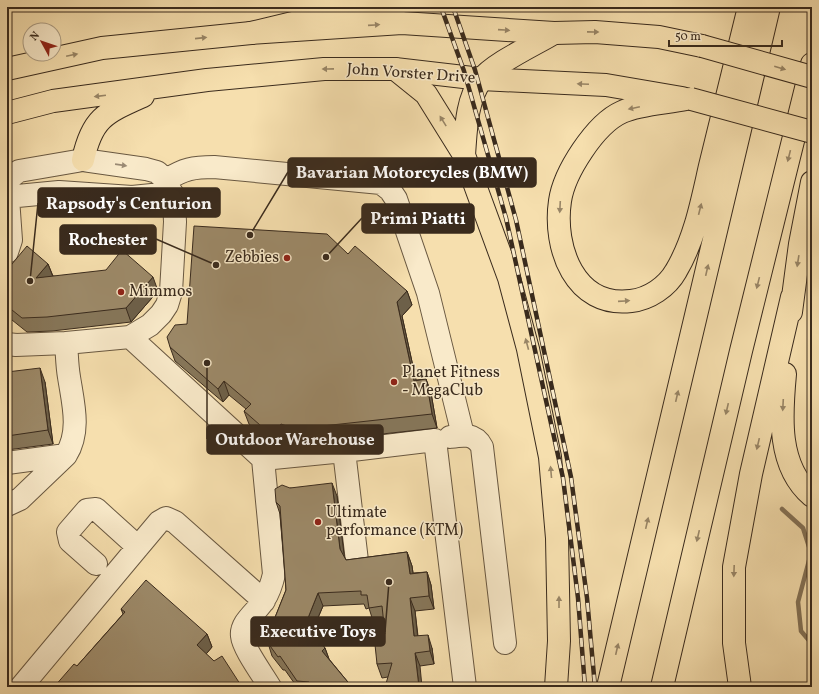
<svg xmlns="http://www.w3.org/2000/svg" width="819" height="694" font-family="Vollkorn,serif">
<style>
.lines{fill:none;stroke-linecap:round;stroke-linejoin:round}
.stream{stroke:#847257;stroke-width:4.5}
.minor-casing{stroke:#695841;stroke-width:24}
.major-casing{stroke:#3a2b1d;stroke-width:24}
.highway-casing{stroke:#3a2b1d;stroke-width:24}
.minor{stroke:#f9eaca;stroke-width:22}
.major{stroke:#f6dfae;stroke-width:22}
.highway{stroke:#f6dfae;stroke-width:22}
.rail-casing{stroke:#3a2b1d;stroke-width:4.5}
.rail{stroke:#f9eaca;stroke-width:3;stroke-dasharray:9;stroke-linecap:butt}
.major-bridge-casing{stroke:#3a2b1d;stroke-width:24;stroke-linecap:butt}
.major-bridge{stroke:#f6dfae;stroke-width:22}
.wall{fill:#867659;stroke:#3a2b1d}
.shaded-wall{fill:#6d6049;stroke:#3a2b1d}
.building{fill:#9c8968;stroke:#3a2b1d}
.oneway{fill:#988566}
.oneway2{fill:#9a8a74}
.poi-dot{fill:#8f2418;stroke:#f9eaca;stroke-width:1.5}
.labels{text-anchor:middle;dominant-baseline:central;stroke-width:3;stroke-linejoin:round;paint-order:stroke}
.street-label{font-size:16px;fill:#3a2b1d;stroke:#f9eaca}
.poi-label{font-size:16px;fill:#3a2b1d;stroke:#f9eaca;text-anchor:start}
.leader{fill:none;stroke:#3a2b1d;stroke-width:1.5}
.callout-dot{fill:#3a2b1d;stroke:#f9eaca;stroke-width:1.5}
.callout{fill:#3a2b1d;stroke:#3a2b1d;stroke-width:1.5}
.callout-label{font-size:17px;text-anchor:middle;font-weight:bold;fill:#fff}
</style>
<rect width="100%" height="100%" fill="#f6dfae"/>
<filter id="stains"><feTurbulence type="fractalNoise" baseFrequency=".005" numOctaves="4"/><feColorMatrix values="0 0 0 0 .2 0 0 0 0 .09 0 0 0 0 .02 0 0 0 .5 -.17"/></filter>
<radialGradient id="worn" r=".72"><stop offset=".6" stop-color="#630" stop-opacity="0"/><stop offset="1" stop-color="#630" stop-opacity=".3"/></radialGradient>
<g class="lines">
<!-- stream -->
<path class="stream" d="M 782,509 L 803,528 L 811,553 L 798,602 L 801,631 L 812,644"/>
<!-- minor casing -->
<g class="minor-casing">
<path id="minor" d="M 166,180 C 184,169 193,167 214,167 L 381,183 L 390,190 L 396,199 L 428,293 L 463,435
M 7,197 L 59,192 L 132,197 L 172,193
M 7,252 L 11,240 L 7,184 L 11,177 L 19,171 L 83,160 L 146,169 L 157,172 L 166,180 L 174,199 L 175,222 L 171,292 L 167,305 L 161,314 L 150,325 L 130,337 L 66,343
M 130,337 L 263,459 L 344,451 L 435,440 L 465,687
M 7,344 L 16,345 L 66,343 C 67,354 67,366 69,377 C 73,403 81,431 66,455 L 20,499 L 7,505
M 450,437 C 463,435 475,433 482,447 L 505,643
M 344,451 L 357,561
M 263,459 L 274,574 C 272,583 269,592 264,600 C 258,611 240,622 242,636 C 243,648 263,675 270,687
M 7,463 L 66,455
M 96,564 L 70,541 L 68,532 L 87,510 L 96,509 L 138,547
M 21,687 L 138,547 L 159,522 L 166,518 L 175,522 L 264,601"/>
</g>
<!-- major casing -->
<g class="major-casing">
<path id="major" d="M 7,69 L 102,48 L 251,33 L 402,23 L 554,33 L 595,32 L 659,37 L 702,46
M 7,113 L 53,101 L 207,80 L 324,69 L 395,69 L 481,79 L 606,85 L 682,98
M 83,160 C 92,118 105,113 143,96"/>
</g>
<!-- highway casing -->
<g class="highway-casing">
<path id="highway" d="M 251,33 L 322,16 L 395,7
M 395,69 L 426,94 L 464,155 L 509,278 L 528,349 L 550,457 L 557,538 L 559,641 L 556,687
M 686,99 C 666,103 639,104 622,112 C 595,124 564,173 560,201 C 553,248 575,308 631,301 C 649,299 667,287 676,271 C 695,239 702,201 710,166 C 723,113 736,60 749,7
M 464,155 C 466,130 466,101 481,80 C 492,64 536,44 554,33
M 791,312 L 800,244 L 812,182
M 785,374 C 781,416 777,466 812,496
M 608,687 L 769,7
M 662,687 L 741,351 L 812,64
M 740,687 L 734,643 L 734,567 L 751,474 L 792,297"/>
</g>
<!-- minor -->
<use href="#minor" class="minor"/>
<!-- major -->
<use href="#major" class="major"/>
<!-- highway -->
<use href="#highway" class="highway"/>
<!-- rail casing -->
<g class="rail-casing">
<path id="rail" d="M 441,7 L 464,71 L 506,218 L 563,478 L 578,598 L 585,687
M 453,7 L 475,70 L 516,220 L 571,477 L 587,598 L 595,687"/>
</g>
<!-- rail -->
<use href="#rail" class="rail"/>
<!-- major-bridge casing -->
<g class="major-bridge-casing">
<path id="major-bridge" d="M 702,46 L 812,77
M 691,99 L 812,132"/>
</g>
<!-- major-bridge -->
<use href="#major-bridge" class="major-bridge"/>
</g>
<!-- wall -->
<path class="wall" d="M 348,254 L 407,291 L 412,305 L 402,316 L 416,380 L 426,379 L 431,393 L 437,428 L 300,443 L 286,437 L 279,445 L 273,445 L 249,424 L 244,411 L 246,409 L 229,395 L 223,402 L 175,361 L 170,347 L 187,324 Z
M 48,264 L 53,276 L 158,291 L 131,322 L 52,331 L 27,332 L 7,316 L 7,270 Z
M 7,372 L 45,382 L 53,444 L 7,450 Z
M 290,488 L 337,496 L 344,556 L 346,560 L 407,552 L 412,566 L 413,573 L 427,572 L 431,585 L 434,609 L 415,611 L 418,636 L 432,648 L 434,664 L 420,666 L 388,677 L 382,678 L 377,664 L 385,634 L 383,620 L 373,621 L 369,608 L 366,609 L 364,604 L 323,606 L 312,632 L 325,648 L 329,659 L 352,687 L 297,687 L 285,670 L 283,670 L 272,656 L 268,643 L 277,639 L 273,630 L 277,627 L 274,620 L 286,590 L 280,514 L 276,502 Z
M 121,609 L 207,634 L 212,647 L 206,654 L 242,687 L 54,687 L 77,666 L 123,614 Z"/>
<!-- shaded-wall -->
<path class="shaded-wall" d="M 48,264 L 53,277 L 36,278 Z
M 153,277 L 158,291 L 131,322 L 126,308 Z
M 407,291 L 412,305 L 402,316 L 419,394 L 414,381 L 397,302 Z
M 40,368 L 45,382 L 53,444 L 48,430 Z
M 426,379 L 431,393 L 437,428 L 432,414 Z
M 224,381 L 229,395 L 223,402 L 218,389 Z
M 281,424 L 286,437 L 279,445 L 274,431 Z
M 332,483 L 337,496 L 345,562 L 340,549 Z
M 407,552 L 412,566 L 415,587 L 410,574 Z
M 427,572 L 431,585 L 434,609 L 429,596 Z
M 318,593 L 323,606 L 310,636 L 306,623 Z
M 410,598 L 415,611 L 419,650 L 414,636 Z
M 207,634 L 212,647 L 202,659 L 197,645 Z
M 428,635 L 432,648 L 434,664 L 430,651 Z
M 325,648 L 330,662 L 322,651 Z
M 415,653 L 420,666 L 422,687 L 419,687 Z"/>
<!-- building -->
<path class="building" d="M 194,226 L 327,234 L 348,254 L 355,246 L 407,291 L 397,302 L 414,381 L 426,379 L 432,414 L 295,429 L 281,424 L 274,431 L 268,432 L 244,411 L 251,404 L 224,381 L 218,389 L 170,347 L 167,337 L 175,325 L 187,324 Z
M 27,246 L 48,264 L 36,278 L 106,270 L 122,250 L 153,277 L 126,308 L 47,317 L 22,318 L 7,306 L 7,270 Z
M 40,368 L 48,430 L 7,436 L 7,372 Z
M 332,483 L 340,549 L 346,560 L 407,552 L 410,574 L 427,572 L 429,596 L 410,598 L 414,636 L 428,635 L 430,651 L 415,653 L 419,687 L 385,687 L 392,663 L 377,664 L 374,635 L 385,634 L 382,606 L 369,608 L 367,595 L 361,595 L 361,591 L 318,593 L 306,623 L 325,648 L 322,651 L 352,687 L 313,687 L 309,682 L 297,681 L 280,656 L 278,657 L 268,643 L 279,638 L 273,630 L 282,624 L 274,620 L 286,590 L 280,506 L 276,502 L 275,489 L 282,485 L 290,488 Z
M 146,580 L 207,634 L 197,645 L 214,661 L 222,656 L 242,687 L 54,687 L 74,664 L 77,666 L 125,612 L 121,609 Z"/>
<!-- one-way arrows -->
<defs><path id="oneway-solid" d="M-6-.8H1V-3.2L6.5 0L1 3.2V.8H-6Z"/></defs>
<g class="oneway">
<use href="#oneway-solid" transform="translate(374 25) rotate(-4)"/>
<use href="#oneway-solid" transform="translate(504 30) rotate(4)"/>
<use href="#oneway-solid" transform="translate(593 32) rotate(1)"/>
<use href="#oneway-solid" transform="translate(201 38) rotate(-6)"/>
<use href="#oneway-solid" transform="translate(72 55) rotate(-12)"/>
<use href="#oneway-solid" transform="translate(780 68) rotate(16)"/>
<use href="#oneway-solid" transform="translate(328 69) rotate(179)"/>
<use href="#oneway-solid" transform="translate(583 84) rotate(-177)"/>
<use href="#oneway-solid" transform="translate(100 96) rotate(173)"/>
<use href="#oneway-solid" transform="translate(634 108) rotate(168)"/>
<use href="#oneway-solid" transform="translate(443 121) rotate(-122)"/>
<use href="#oneway-solid" transform="translate(789 156) rotate(104)"/>
<use href="#oneway-solid" transform="translate(560 207) rotate(93)"/>
<use href="#oneway-solid" transform="translate(700 209) rotate(-76)"/>
<use href="#oneway-solid" transform="translate(798 261) rotate(99)"/>
<use href="#oneway-solid" transform="translate(707 270) rotate(-77)"/>
<use href="#oneway-solid" transform="translate(758 283) rotate(104)"/>
<use href="#oneway-solid" transform="translate(624 301) rotate(-4)"/>
<use href="#oneway-solid" transform="translate(527 344) rotate(-105)"/>
<use href="#oneway-solid" transform="translate(677 396) rotate(-77)"/>
<use href="#oneway-solid" transform="translate(783 405) rotate(93)"/>
<use href="#oneway-solid" transform="translate(727 409) rotate(103)"/>
<use href="#oneway-solid" transform="translate(758 444) rotate(103)"/>
<use href="#oneway-solid" transform="translate(551 472) rotate(-95)"/>
<use href="#oneway-solid" transform="translate(647 523) rotate(-77)"/>
<use href="#oneway-solid" transform="translate(698 536) rotate(103)"/>
<use href="#oneway-solid" transform="translate(734 571) rotate(92)"/>
<use href="#oneway-solid" transform="translate(559 602) rotate(-90)"/>
<use href="#oneway-solid" transform="translate(617 649) rotate(-77)"/>
</g>
<use class="oneway2" href="#oneway-solid" transform="translate(121 165) rotate(8)"/>
<!-- markers -->
<g class="poi-dot">
<circle cx="287" cy="258" r="4"/>
<circle cx="121" cy="292" r="4"/>
<circle cx="394" cy="382" r="4"/>
<circle cx="318" cy="522" r="4"/>
</g>
<g class="labels">
<!-- street labels -->
<g class="street-label">
<text transform="translate(411 74) rotate(4)">John Vorster Drive</text>
</g>
<!-- poi labels -->
<g class="poi-label">
<text x="279" y="258" text-anchor="end">Zebbies</text>
<text x="129" y="292">Mimmos</text>
<text x="402" y="373">Planet Fitness<tspan x="402" dy="18">- MegaClub</tspan></text>
<text x="326" y="513">Ultimate<tspan x="326" dy="18">performance (KTM)</tspan></text>
</g>
</g>
<!-- callouts -->
<path class="leader" d="M250 235L288 172M30 281L38 203M326 257L362 218M216 265L156 239M207 363L207 439M389 582L385 632"/>
<g class="callout-dot">
<circle cx="250" cy="235" r="4"/>
<circle cx="30" cy="281" r="4"/>
<circle cx="326" cy="257" r="4"/>
<circle cx="216" cy="265" r="4"/>
<circle cx="207" cy="363" r="4"/>
<circle cx="389" cy="582" r="4"/>
</g>
<g class="callout">
<rect x="288" y="158" width="248" height="29" rx="4"/>
<rect x="38" y="188" width="182" height="29" rx="4"/>
<rect x="362" y="204" width="112" height="29" rx="4"/>
<rect x="60" y="225" width="96" height="29" rx="4"/>
<rect x="207" y="425" width="176" height="29" rx="4"/>
<rect x="251" y="617" width="134" height="29" rx="4"/>
</g>
<g class="callout-label">
<text x="412" y="178">Bavarian Motorcycles (BMW)</text>
<text x="129" y="209">Rapsody's Centurion</text>
<text x="418" y="224">Primi Piatti</text>
<text x="108" y="245">Rochester</text>
<text x="295" y="445">Outdoor Warehouse</text>
<text x="318" y="637">Executive Toys</text>
</g>
<!-- margin -->
<rect width="819" height="694" fill="none" stroke="#f6dfae" stroke-width="24"/>
<rect x="8" y="8" width="803" height="678" fill="none" stroke="#3a2b1d" stroke-width="2"/>
<rect x="12" y="12" width="795" height="670" fill="none" stroke="#3a2b1d"/>
<!-- north arrow -->
<g transform="translate(42 42) rotate(310)"><circle r="19" fill="#f9eaca" stroke="#ad9e85"/>
<path d="M0-3L7 15L0 10L-7 15Z" fill="#8f2418"/>
<text y="-6" font-size="11" font-weight="bold" text-anchor="middle" fill="#3a2b1d">N</text>
</g>
<!-- scale -->
<path d="M669 40v6h113v-6" fill="none" stroke="#3a2b1d" stroke-width="2"/>
<text x="675" y="40" font-size="12" fill="#3a2b1d" stroke="#f9eaca" stroke-width="3" paint-order="stroke">50 m</text>
<rect width="100%" height="100%" filter="url(#stains)"/>
<rect width="100%" height="100%" fill="url(#worn)"/>
</svg>
